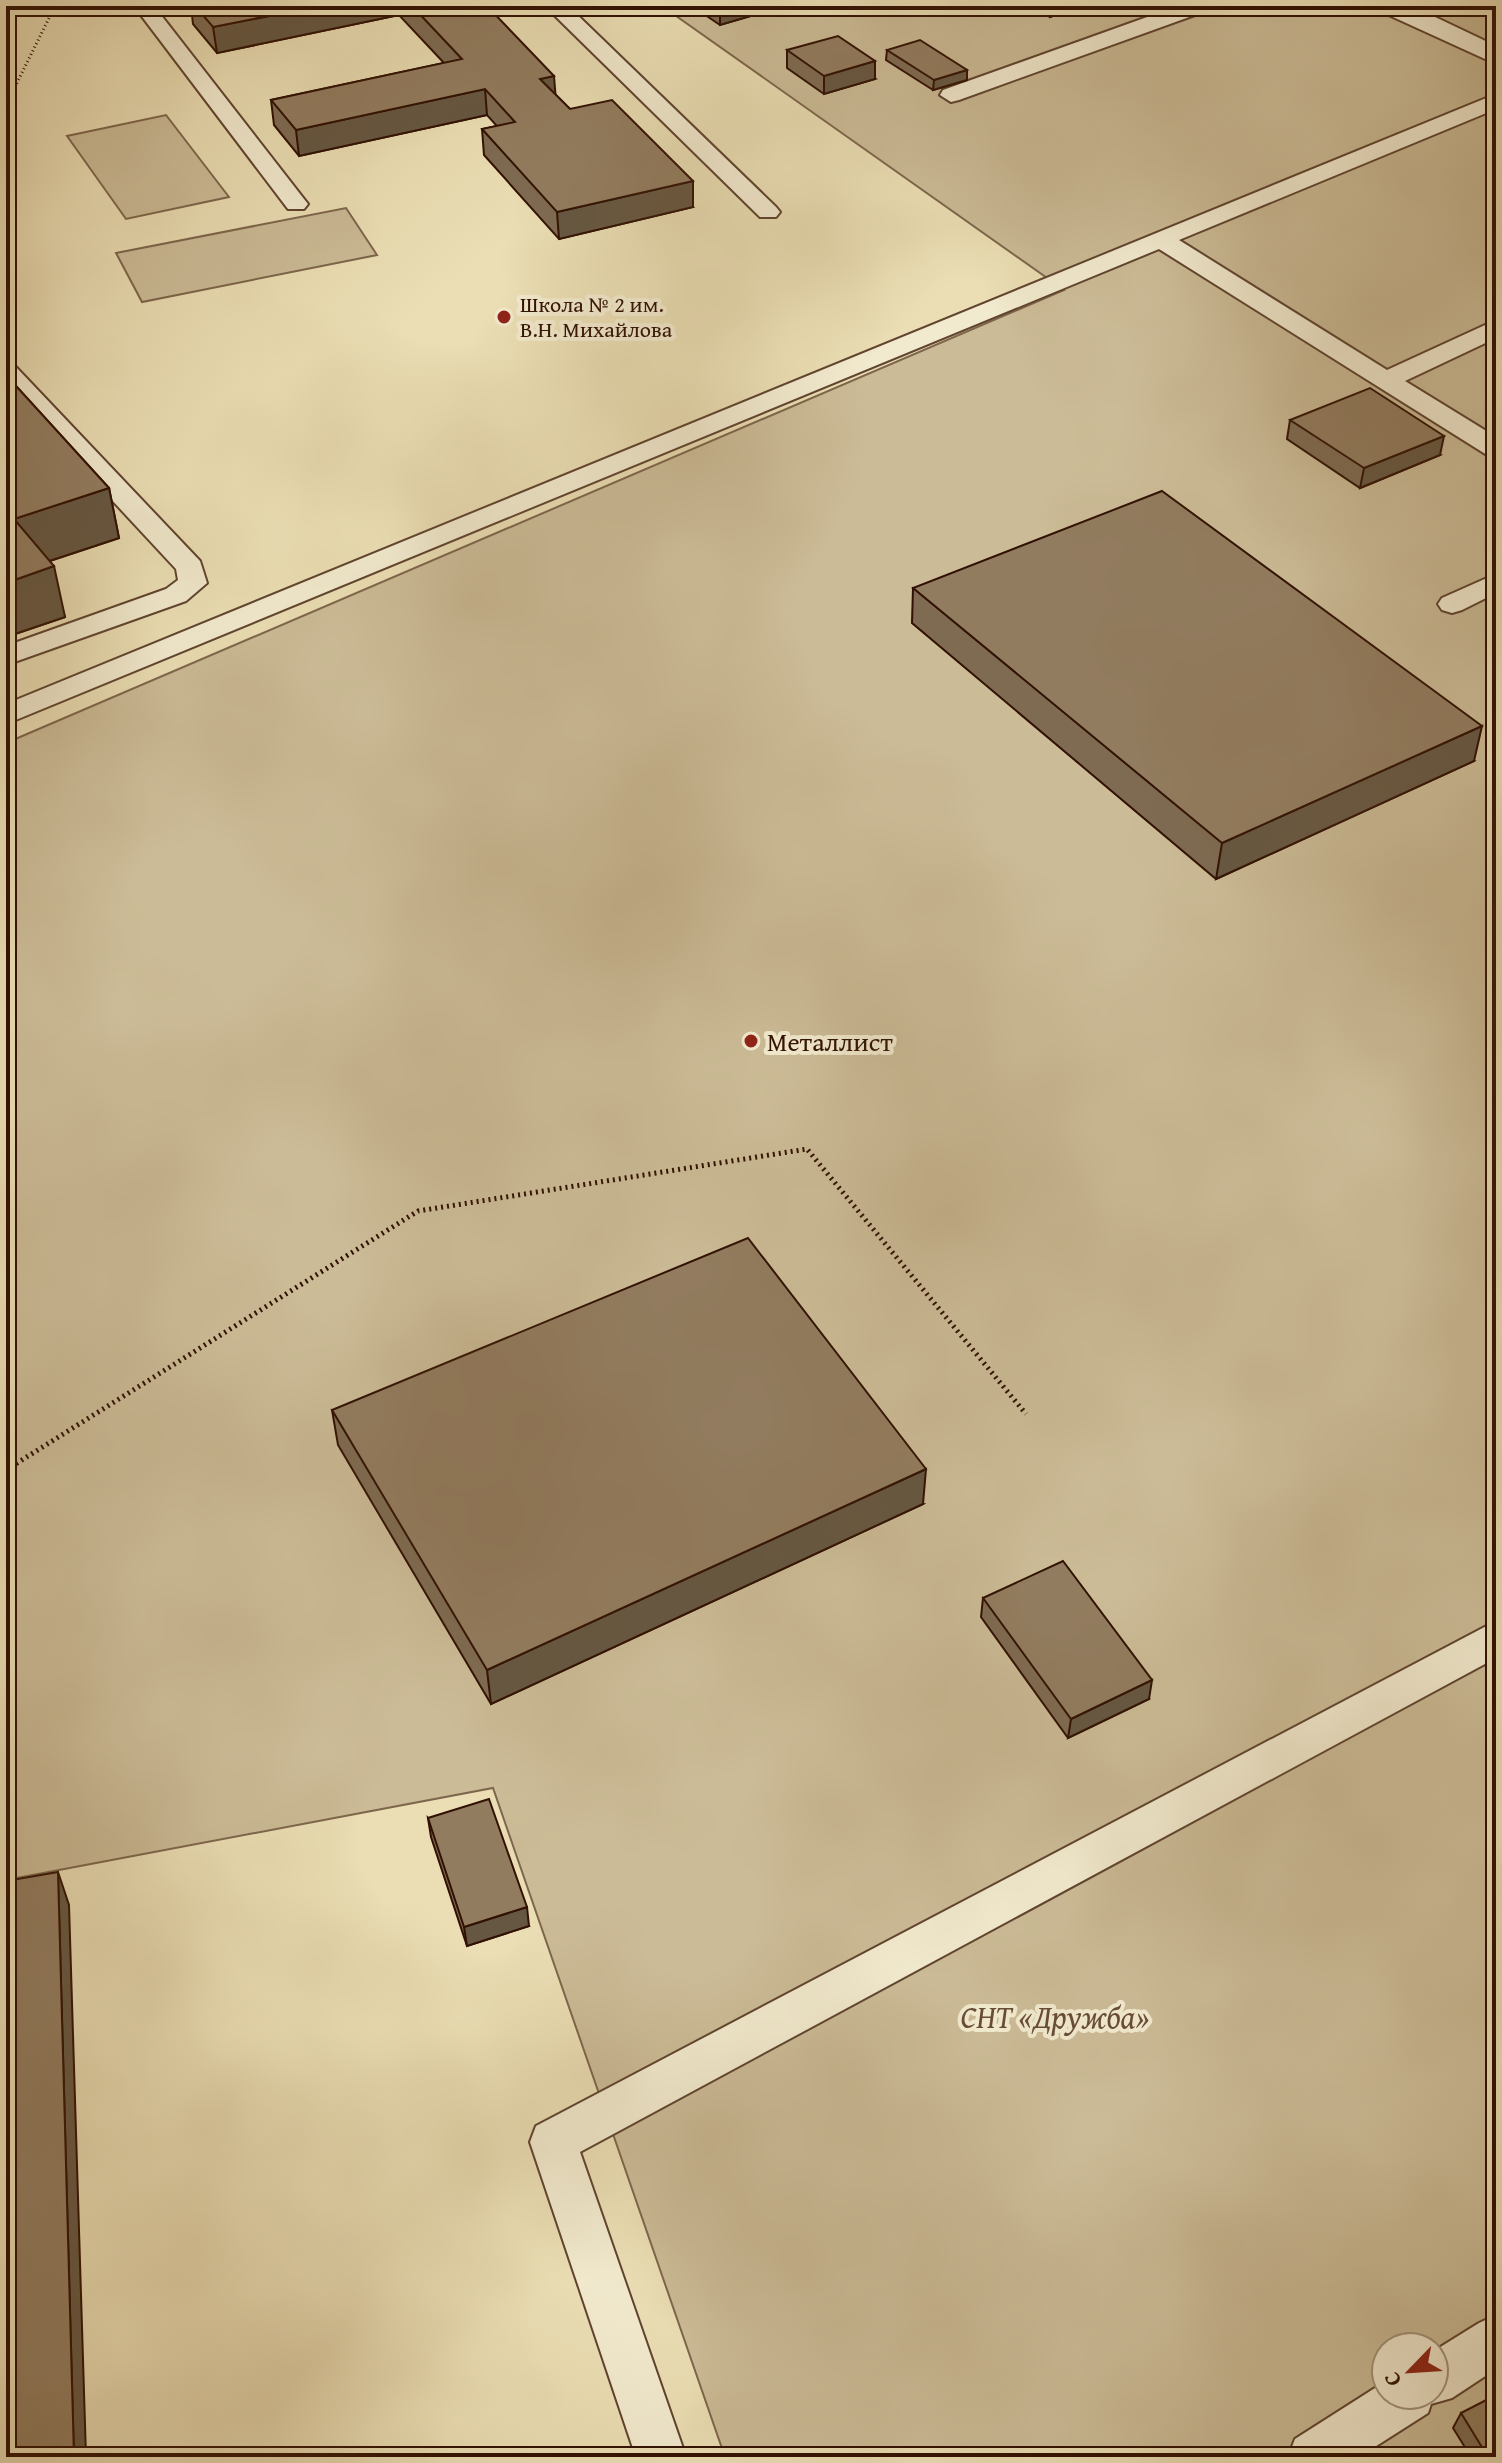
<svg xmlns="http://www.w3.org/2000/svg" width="1502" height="2463" font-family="'Gentium Book Plus',serif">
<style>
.green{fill:#cbbb96;stroke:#7e664c;stroke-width:2;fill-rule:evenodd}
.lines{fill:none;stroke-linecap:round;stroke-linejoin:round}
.lane-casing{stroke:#60442f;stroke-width:4}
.street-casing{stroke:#60442f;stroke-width:4}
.path-far1{stroke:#311103;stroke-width:3;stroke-dasharray:1 3;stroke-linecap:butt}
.path{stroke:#311103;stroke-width:5;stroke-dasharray:2 4;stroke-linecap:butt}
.lane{fill:#f2eace;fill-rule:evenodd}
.street{fill:#f2eace;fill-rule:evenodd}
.wall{fill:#7e6b52;stroke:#311103;stroke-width:2}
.shaded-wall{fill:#665742;stroke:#311103;stroke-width:2}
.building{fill:#927c5f;stroke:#311103;stroke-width:2}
.poi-dot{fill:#8f2418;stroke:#f2eace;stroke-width:3}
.labels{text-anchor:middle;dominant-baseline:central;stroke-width:8;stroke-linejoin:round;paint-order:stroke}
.far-poi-label{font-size:22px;fill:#311103;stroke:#f2eace;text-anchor:start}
.poi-label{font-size:26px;fill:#311103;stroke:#f2eace;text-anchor:start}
.near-park-label{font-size:32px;font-style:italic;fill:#674c36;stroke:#f2eace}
</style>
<rect width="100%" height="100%" fill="#ebdeb4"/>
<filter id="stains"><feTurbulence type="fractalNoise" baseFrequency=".0025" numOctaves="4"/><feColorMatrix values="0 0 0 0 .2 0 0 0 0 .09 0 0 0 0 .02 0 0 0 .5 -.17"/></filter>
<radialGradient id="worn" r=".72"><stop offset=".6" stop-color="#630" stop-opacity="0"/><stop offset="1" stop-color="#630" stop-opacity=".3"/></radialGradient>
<!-- green -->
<path class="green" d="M 662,6 L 1496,6 L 1496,2457 L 725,2457 L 493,1788 L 6,1880 L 6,743 L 1064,290 ZM 1386,2347 L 1434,2347 L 1434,2395 L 1386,2395 Z
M 166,115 L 229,197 L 126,219 L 67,136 Z
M 346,208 L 377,255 L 142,302 L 116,253 Z"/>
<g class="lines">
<!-- lane casing -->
<g class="lane-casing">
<path id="lane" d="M 134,6 L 160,6 L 157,10 L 304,199 L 308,204 L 304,209 L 288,209 Z
M 545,6 L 568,6 L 776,207 L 780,212 L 776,217 L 760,217 Z
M 1178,6 L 1209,6 L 1206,11 L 959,100 L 951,102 L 940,95 L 943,90 Z
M 1496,94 L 1496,109 L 1179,240 L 1387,370 L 1496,320 L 1496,338 L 1405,381 L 1496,437 L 1496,457 L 1487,455 L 1159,249 L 6,724 L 6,704 Z
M 6,363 L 15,366 L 200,561 L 207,583 L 186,601 L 6,665 L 6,646 L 166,589 L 178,580 L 176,569 L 6,386 Z
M 1496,574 L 1496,593 L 1462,610 L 1452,613 L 1442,610 L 1438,604 L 1442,598 Z
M 1496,1621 L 1496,1658 L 580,2152 L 686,2457 L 636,2457 L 530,2142 L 536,2126 Z
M 1496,2315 L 1496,2369 L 1452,2398 L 1431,2404 L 1428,2413 L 1359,2457 L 1288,2457 L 1295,2439 L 1386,2381 L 1386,2395 L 1434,2395 L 1434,2351 L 1479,2323 Z"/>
</g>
<!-- street casing -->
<g class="street-casing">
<path id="street" d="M 1378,6 L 1412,6 L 1496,46 L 1496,64 L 1382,12 Z"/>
</g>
<!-- path-far1 -->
<path class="path-far1" d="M 6,13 L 38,6
M 6,105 L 55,6"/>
<!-- path -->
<path class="path" d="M 6,1470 L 418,1211 L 807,1149 L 1026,1414"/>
<!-- lane -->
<use href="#lane" class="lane"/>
<!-- street -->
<use href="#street" class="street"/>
</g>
<!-- wall -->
<path class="wall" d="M 191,6 L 487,6 L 555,94 L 570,109 L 693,207 L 559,239 L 484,155 L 482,129 L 497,126 L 487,115 L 299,156 L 274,125 L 271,100 L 444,63 L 399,15 L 217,53 L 193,24 Z
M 692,6 L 761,6 L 761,13 L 720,25 Z
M 1028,6 L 1069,6 L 1069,10 L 1050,17 Z
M 787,50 L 875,79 L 824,94 L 787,68 Z
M 887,50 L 967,70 L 967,80 L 933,90 L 886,60 Z
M 6,375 L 109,488 L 119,538 L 50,561 L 65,617 L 6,637 Z
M 1290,420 L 1440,455 L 1360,488 L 1287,439 Z
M 913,588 L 1474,761 L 1216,879 L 912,623 Z
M 332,1410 L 923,1504 L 491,1704 L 338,1445 Z
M 983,1598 L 1149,1699 L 1068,1738 L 981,1617 Z
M 428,1818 L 529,1926 L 467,1946 L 431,1837 Z
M 1461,2413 L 1496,2457 L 1471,2457 L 1453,2428 Z"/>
<!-- shaded-wall -->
<path class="shaded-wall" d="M 319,6 L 398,6 L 399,15 L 217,53 L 213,27 Z
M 755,6 L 761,6 L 761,13 L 720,25 L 720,16 Z
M 1050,6 L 1069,6 L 1069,10 L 1050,17 Z
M 875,61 L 875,79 L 824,94 L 824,76 Z
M 967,70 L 967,80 L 933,90 L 934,80 Z
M 554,76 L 556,101 L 540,79 Z
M 485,89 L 487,115 L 299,156 L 296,130 Z
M 693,181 L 693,207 L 559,239 L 557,212 Z
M 1444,436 L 1440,455 L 1360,488 L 1364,468 Z
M 109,488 L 119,538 L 25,569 L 14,519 Z
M 54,566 L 65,617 L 6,637 L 6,583 Z
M 1482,726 L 1474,761 L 1216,879 L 1222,843 Z
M 926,1469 L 923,1504 L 491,1704 L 487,1670 Z
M 1152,1680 L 1149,1699 L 1068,1738 L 1071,1719 Z
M 58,1872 L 69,1905 L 86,2457 L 74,2457 Z
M 527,1907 L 529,1926 L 467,1946 L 464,1927 Z"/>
<!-- building -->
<path class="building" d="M 195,6 L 319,6 L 213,27 Z
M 412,6 L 487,6 L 554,76 L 540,79 L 570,109 L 612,100 L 693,181 L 557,212 L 482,129 L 515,122 L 485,89 L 296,130 L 271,100 L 462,59 Z
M 705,6 L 755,6 L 720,16 Z
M 838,36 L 875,61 L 824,76 L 787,50 Z
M 920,40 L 967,70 L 934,80 L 887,50 Z
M 6,375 L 109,488 L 14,519 L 54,566 L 6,583 L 6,522 L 14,519 L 6,510 Z
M 1370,388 L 1444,436 L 1364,468 L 1290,420 Z
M 1162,491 L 1482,726 L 1222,843 L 913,588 Z
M 748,1238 L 926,1469 L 487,1670 L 332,1410 Z
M 1063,1561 L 1152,1680 L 1071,1719 L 983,1598 Z
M 489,1799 L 527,1907 L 464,1927 L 428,1818 Z
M 58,1872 L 74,2457 L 6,2457 L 6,1881 Z
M 1496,2395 L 1496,2457 L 1488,2457 L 1461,2413 Z"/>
<!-- markers -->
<g class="poi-dot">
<circle cx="504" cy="317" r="8"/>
<circle cx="751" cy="1041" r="8"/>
</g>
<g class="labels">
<!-- far-poi labels -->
<g class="far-poi-label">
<text x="520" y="304">Школа № 2 им.<tspan x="520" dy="25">В.Н. Михайлова</tspan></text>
</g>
<!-- poi labels -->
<g class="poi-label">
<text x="767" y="1041">Металлист</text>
</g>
<!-- near-park labels -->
<g class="near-park-label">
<text x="1055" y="2016">СНТ «Дружба»</text>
</g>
</g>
<!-- margin -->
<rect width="1502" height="2463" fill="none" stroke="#ebdeb4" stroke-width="32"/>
<rect x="8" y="8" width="1486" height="2447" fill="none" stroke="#311103" stroke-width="4"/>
<rect x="16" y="16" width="1470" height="2431" fill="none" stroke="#311103" stroke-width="2"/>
<!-- north arrow -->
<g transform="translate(1410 2371) rotate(245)"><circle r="38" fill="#f2eace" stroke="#a5937d" stroke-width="2"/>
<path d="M0-6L14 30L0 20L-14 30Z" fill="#8f2418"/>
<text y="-12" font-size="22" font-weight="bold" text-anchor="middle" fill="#311103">С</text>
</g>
<rect width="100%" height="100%" filter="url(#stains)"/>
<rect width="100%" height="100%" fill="url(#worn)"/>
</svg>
